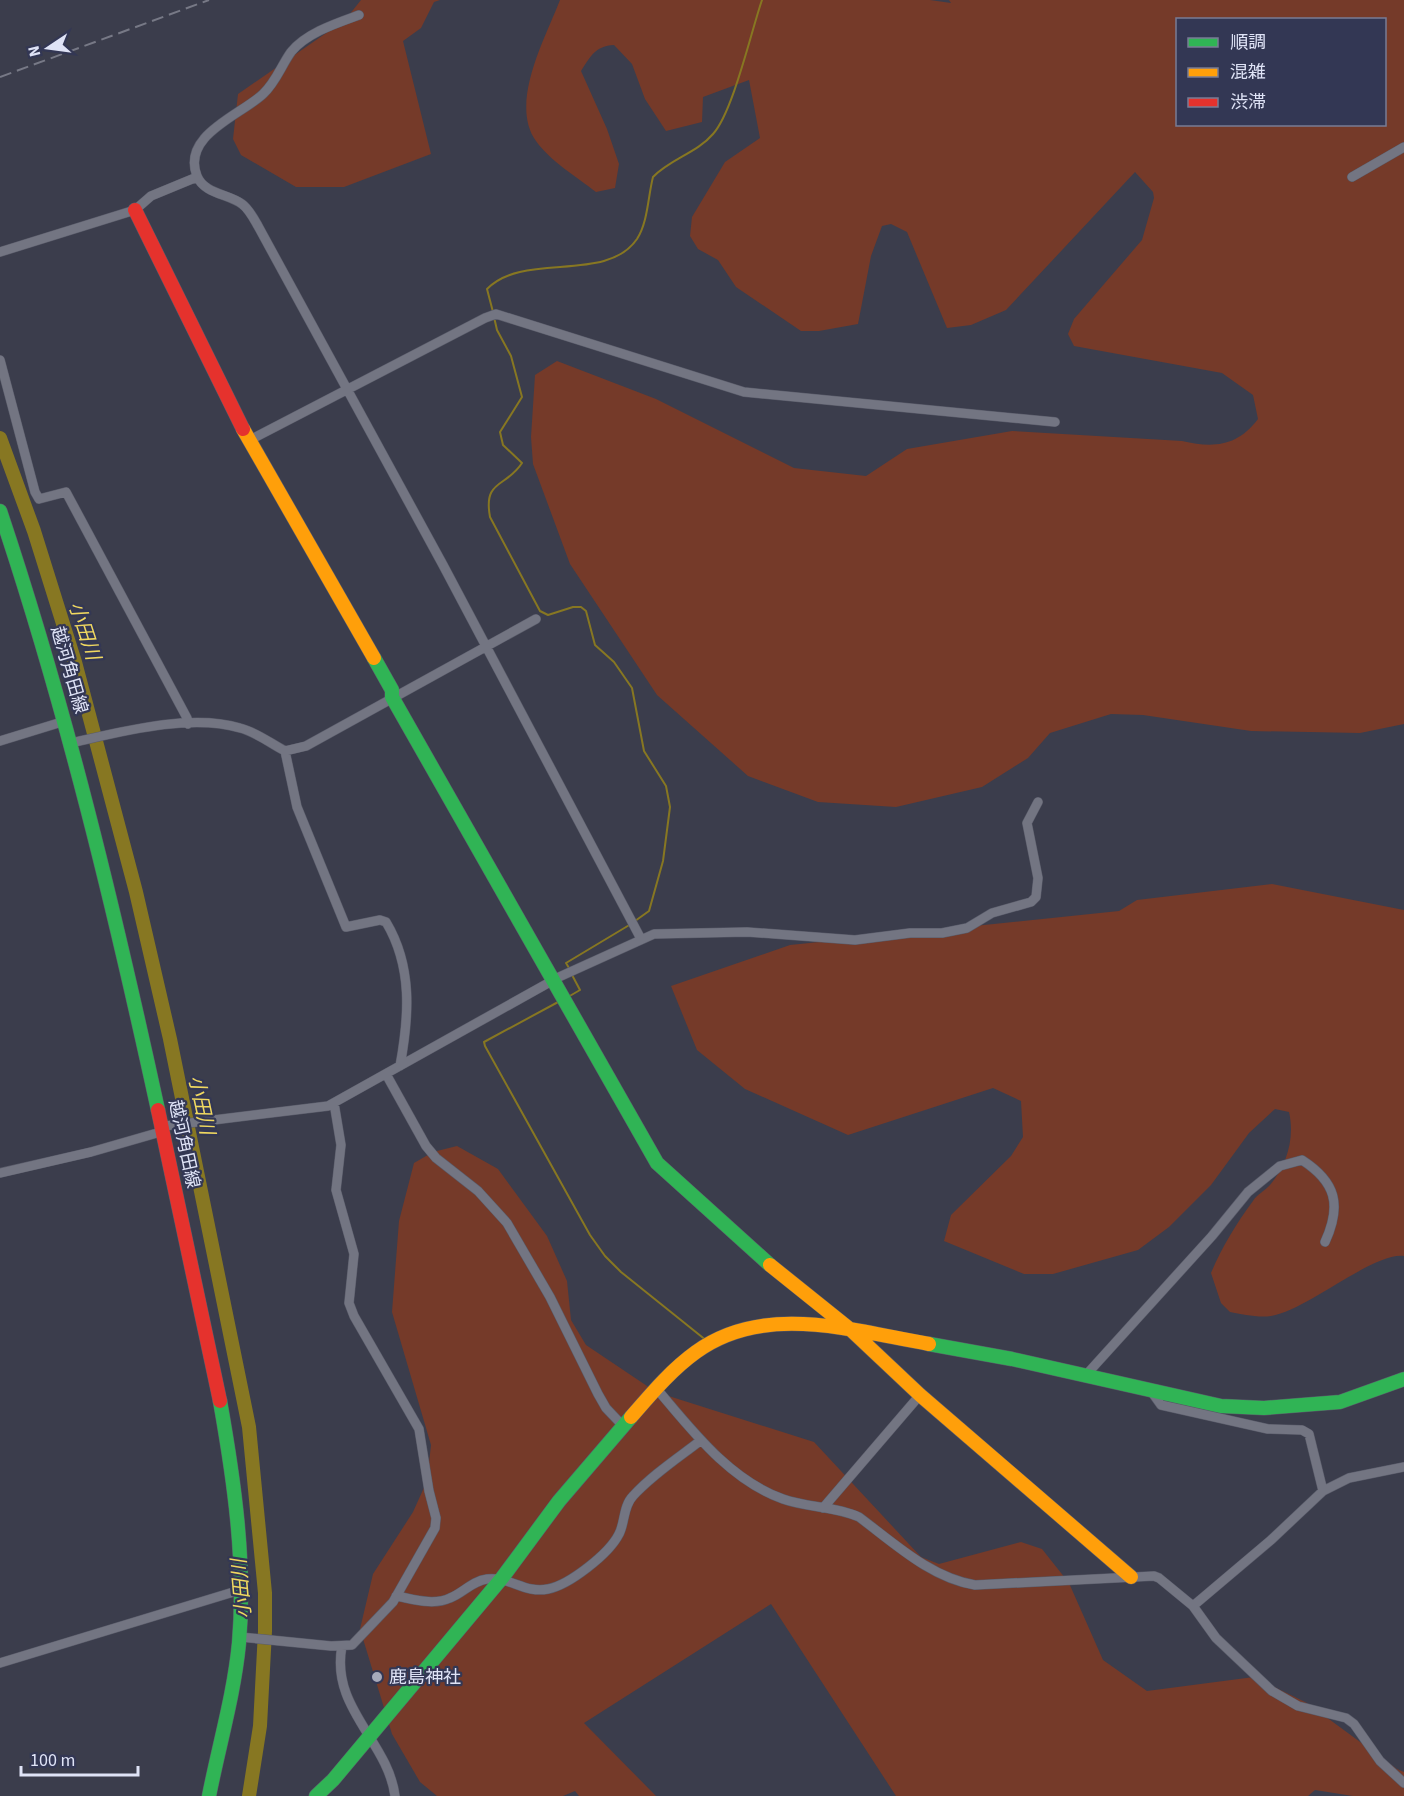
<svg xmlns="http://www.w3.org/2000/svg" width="1404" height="1796" font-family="'Source Sans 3','Noto Sans JP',sans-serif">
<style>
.green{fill:#753a29;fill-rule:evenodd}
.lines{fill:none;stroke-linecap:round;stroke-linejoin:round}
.stream{stroke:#877722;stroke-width:2}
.river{stroke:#877722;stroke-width:14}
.street-casing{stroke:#595b69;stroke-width:10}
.fast-casing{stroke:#595b69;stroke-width:15}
.slow-casing{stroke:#595b69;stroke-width:15}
.jam-casing{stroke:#595b69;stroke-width:15}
.street{stroke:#737582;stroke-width:9}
.fast{stroke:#30b455;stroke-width:14}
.slow{stroke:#ff9f0a;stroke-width:14}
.jam{stroke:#e5322d;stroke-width:14}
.rail{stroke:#777986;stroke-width:2;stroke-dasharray:12 6;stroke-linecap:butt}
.poi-dot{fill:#a6a9ba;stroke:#333754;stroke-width:2}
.labels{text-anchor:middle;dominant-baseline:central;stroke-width:4.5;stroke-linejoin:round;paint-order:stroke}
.street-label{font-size:18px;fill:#dfe3f6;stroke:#333754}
.poi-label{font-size:18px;fill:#dfe3f6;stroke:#333754;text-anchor:start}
.water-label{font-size:20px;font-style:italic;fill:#f0d860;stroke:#333754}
</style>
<rect width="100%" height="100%" fill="#3b3d4c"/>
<!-- green -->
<path class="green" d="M 361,0 L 440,0 L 434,2 L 421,28 L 403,41 L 431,154 L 344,187 L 296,187 L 241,155 L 233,139 L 238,94 L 345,20 Z
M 560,0 L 930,0 L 951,3 L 949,0 L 1404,0 L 1404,724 L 1360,733 L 1251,731 L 1143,715 L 1111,714 L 1050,733 L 1028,758 L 982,787 L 896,807 L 818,802 L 748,776 L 657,695 L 570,564 L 533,464 L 531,437 L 535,375 L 557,361 L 656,399 L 794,468 L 866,476 L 907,449 L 1012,431 L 1182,441 C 1213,448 1237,447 1258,419 L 1253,395 L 1222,373 L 1074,346 L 1068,334 L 1074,319 L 1142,240 L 1154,198 L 1153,192 L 1135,172 L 1006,310 L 971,325 L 947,328 L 907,232 L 891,224 L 882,226 L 871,256 L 858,324 L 819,331 L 801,331 L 736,287 L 718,260 L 698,249 L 690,236 L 692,217 L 725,162 L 760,138 L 749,80 L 703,97 L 702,122 L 666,131 L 645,99 L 632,64 L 614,45 C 595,46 591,56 581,71 L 607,129 L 619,164 L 615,188 L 596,192 C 577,177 550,161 536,141 C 509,103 545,39 560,0 ZM 1178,20 L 1384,20 L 1384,124 L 1178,124 Z
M 1272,884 L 1404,910 L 1404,1256 C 1373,1252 1308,1310 1271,1316 C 1258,1318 1242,1314 1230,1312 L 1221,1303 L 1211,1273 C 1222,1247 1236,1224 1253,1201 C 1257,1194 1265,1191 1270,1185 C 1287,1165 1295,1138 1289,1112 L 1275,1109 L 1249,1133 L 1211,1185 L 1169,1227 L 1138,1250 L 1053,1274 L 1024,1274 L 944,1241 L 951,1215 L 1011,1156 L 1023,1137 L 1021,1101 L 993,1088 L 848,1135 L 745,1089 L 697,1050 L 671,986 L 790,945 L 1119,911 L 1137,900 Z
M 457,1146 L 498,1169 L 547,1236 L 567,1281 L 571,1320 L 586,1345 L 656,1392 L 814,1442 L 921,1557 L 939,1564 L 1021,1542 L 1042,1549 L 1069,1583 L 1103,1660 L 1147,1691 L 1254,1677 L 1307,1703 L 1397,1769 L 1404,1772 L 1404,1796 L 1353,1796 L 1315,1790 L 1308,1796 L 896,1796 L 771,1604 L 584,1723 L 656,1796 L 579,1796 L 575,1791 L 563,1796 L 437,1796 L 420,1782 L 392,1734 L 360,1629 L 373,1574 L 413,1512 L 427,1481 L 431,1445 L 392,1312 L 399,1221 L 414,1163 L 433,1152 Z"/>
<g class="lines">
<!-- stream -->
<path class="stream" d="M 493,312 L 487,289 C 524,251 606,284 637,239 C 648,222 648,196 653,177 C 670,159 697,153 713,134 C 733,112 751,32 762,0
M 494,317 L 497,330 L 511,356 L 522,397 L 500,432 L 503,445 L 522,463 C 506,488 483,479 490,517 L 540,611 L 548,615 L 573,607 L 581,607 L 586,611 L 595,645 L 614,662 L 632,688 L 644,751 L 666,786 L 670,807 L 663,861 L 649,911 L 635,921
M 569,968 L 566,963 L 631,924
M 568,997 L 580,990 L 571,973
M 560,1001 L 484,1042 L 485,1046 L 590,1235 L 605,1256 L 621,1272 L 707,1341"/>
<!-- river -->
<path class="river" d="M 0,438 L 34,531 L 75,662 L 136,892 L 170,1039 L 249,1427 L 265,1593 L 265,1631 L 260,1726 L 249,1796"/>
<!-- street casing -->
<g class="street-casing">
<path id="street" d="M 359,15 C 337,23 306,33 291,52 C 281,66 276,82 263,94 C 241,115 181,135 197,176 C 204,194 229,194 242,204 C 249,209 254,219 258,226 L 443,565 L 641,939
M 1352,177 L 1404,147
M 0,252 L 135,210 L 151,196 L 197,177
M 0,360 L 35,492 L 39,499 L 66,492 L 187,718 L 188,724
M 250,440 L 485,318 L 496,314 L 744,392 L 1055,422
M 0,741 L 65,721
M 71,743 C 120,732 190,713 240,728 C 256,732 270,743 285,751 L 306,746 L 536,619
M 285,751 L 297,807 L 346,927 L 380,920 L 386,922 C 413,967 409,1017 400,1066
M 386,1074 L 426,1146 L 436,1158 L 478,1191 L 507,1223 L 550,1297 L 598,1394 L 606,1408 L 624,1427
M 0,1173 L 91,1152 L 157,1133 L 165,1126 L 328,1106 L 559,977 L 654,934 L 747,932 L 855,940 L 910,933 L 942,933 L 967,928 L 992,913 L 1031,902 L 1036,897 L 1038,878 L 1027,823 L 1038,802
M 1086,1375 L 1212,1236 L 1248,1192 L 1280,1166 L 1302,1160 C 1336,1182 1342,1205 1325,1242
M 656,1388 C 691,1429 729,1480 783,1499 C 808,1508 835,1506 859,1517 C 894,1543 931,1578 975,1585 L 1154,1576 L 1159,1578 L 1193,1606 L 1216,1638 L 1272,1691 L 1298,1706 L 1346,1718 L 1354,1724 L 1380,1761 L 1404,1783
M 1151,1391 L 1161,1405 L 1268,1429 L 1302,1430 L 1309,1434 L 1323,1491
M 823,1508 L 920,1395
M 396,1596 C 413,1599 433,1606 450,1598 C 463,1593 472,1581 487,1579 C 509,1576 525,1594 548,1589 C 569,1585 609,1554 619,1534 C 625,1523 623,1506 633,1496 C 652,1475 678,1458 700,1441
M 1193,1606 L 1271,1540 L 1323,1491 L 1349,1478 L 1404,1467
M 240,1637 L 331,1646 L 352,1645 L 393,1602 L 435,1528 L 436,1518 L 429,1491 L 419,1429 L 354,1316 L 349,1303 L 354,1254 L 336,1190 L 341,1145 L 334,1103
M 342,1646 C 330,1708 388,1741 395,1796
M 0,1663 L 240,1590"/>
</g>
<!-- fast casing -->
<g class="fast-casing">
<path id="fast" d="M 0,511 C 66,708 114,908 158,1110
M 374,658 L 392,690 L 392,697 L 657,1163 L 770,1265
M 929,1344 L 1012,1359 L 1221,1406 L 1264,1408 L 1340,1402 L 1404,1379
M 209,1796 C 219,1745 234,1695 239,1643 C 246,1562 234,1480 220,1401
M 316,1796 L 333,1780 L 502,1578 L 559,1501 L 631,1417"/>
</g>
<!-- slow casing -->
<g class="slow-casing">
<path id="slow" d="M 243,429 L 374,658
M 770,1265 L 851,1330 L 920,1395 L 1131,1577
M 631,1417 C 651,1394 671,1370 696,1352 C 765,1302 853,1331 929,1344"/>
</g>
<!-- jam casing -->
<g class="jam-casing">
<path id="jam" d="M 135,210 L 243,429
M 158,1110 L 220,1401"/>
</g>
<!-- street -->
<use href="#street" class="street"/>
<!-- fast -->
<use href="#fast" class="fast"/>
<!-- slow -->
<use href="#slow" class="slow"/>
<!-- jam -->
<use href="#jam" class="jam"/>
<!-- rail -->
<path class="rail" d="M 0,77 L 209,0"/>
</g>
<!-- markers -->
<circle class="poi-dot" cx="377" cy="1677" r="6"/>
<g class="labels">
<!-- street labels -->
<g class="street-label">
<text transform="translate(69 670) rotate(74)">越河角田線</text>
<text transform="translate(184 1144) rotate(78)">越河角田線</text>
</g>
<!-- poi labels -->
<g class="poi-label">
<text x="389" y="1677">鹿島神社</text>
</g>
<!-- water labels -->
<g class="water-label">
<text transform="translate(84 631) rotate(72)">小田川</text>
<text transform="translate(201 1105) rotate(78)">小田川</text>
<text transform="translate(242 1589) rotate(-95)">小田川</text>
</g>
</g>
<!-- legend -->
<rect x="1176" y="18" width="210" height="108" fill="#333754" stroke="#787c95" stroke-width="1.5"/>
<rect x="1188" y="38" width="30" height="9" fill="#30b455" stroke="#787c95" stroke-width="1.5"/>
<text x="1230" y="48" font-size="18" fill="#dfe3f6">順調</text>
<rect x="1188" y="68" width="30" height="9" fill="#ff9f0a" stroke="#787c95" stroke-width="1.5"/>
<text x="1230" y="78" font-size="18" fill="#dfe3f6">混雑</text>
<rect x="1188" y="98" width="30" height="9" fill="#e5322d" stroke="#787c95" stroke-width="1.5"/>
<text x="1230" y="108" font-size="18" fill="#dfe3f6">渋滞</text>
<!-- north arrow -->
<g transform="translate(48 48) rotate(257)" stroke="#333754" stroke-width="4.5" paint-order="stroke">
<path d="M0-4.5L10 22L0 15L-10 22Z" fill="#dfe3f6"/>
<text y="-9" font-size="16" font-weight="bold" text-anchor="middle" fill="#dfe3f6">N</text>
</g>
<!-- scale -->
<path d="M21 1766v9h117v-9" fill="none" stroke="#dfe3f6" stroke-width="3"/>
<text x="30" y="1766" font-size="18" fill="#dfe3f6" stroke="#333754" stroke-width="4.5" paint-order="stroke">100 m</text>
</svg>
